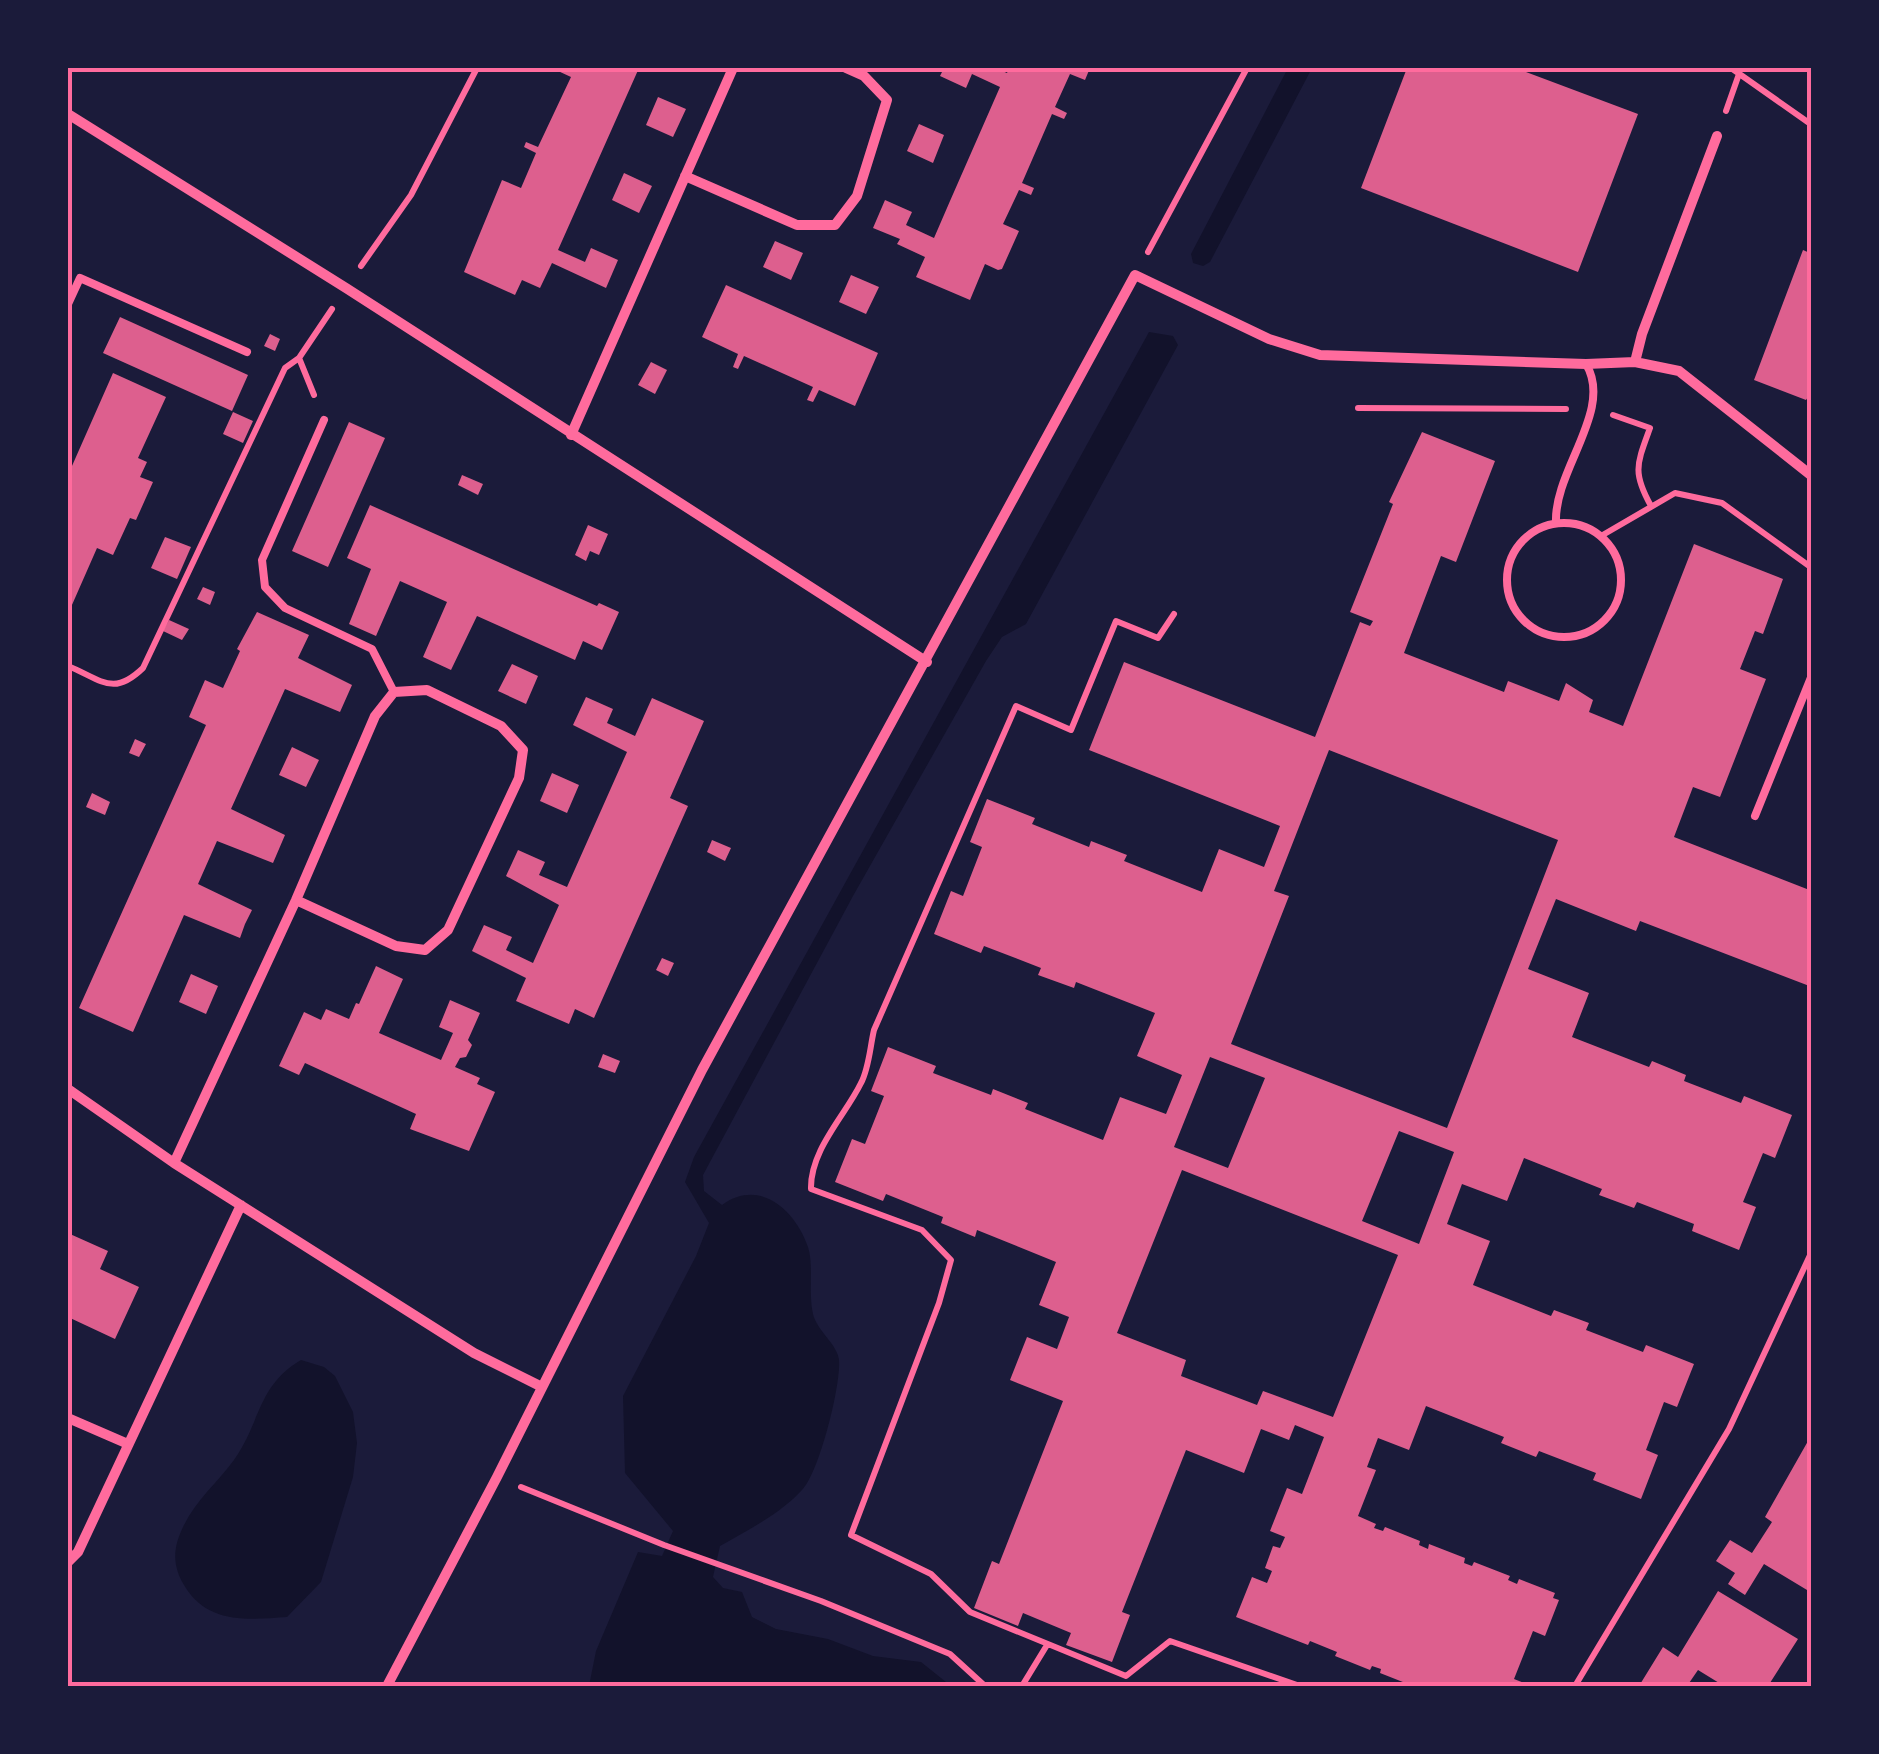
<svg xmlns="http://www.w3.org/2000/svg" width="1879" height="1754" font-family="Figtree,sans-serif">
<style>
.water{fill:#12122b}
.building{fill:#dd5f8e;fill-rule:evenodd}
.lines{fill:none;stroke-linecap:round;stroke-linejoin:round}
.path{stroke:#ff6b9d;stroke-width:6}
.service{stroke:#ff6b9d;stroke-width:8}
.minor{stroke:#ff6b9d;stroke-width:10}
.neatline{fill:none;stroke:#ff6b9d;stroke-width:4}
</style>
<rect width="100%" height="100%" fill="#1b1b3a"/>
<!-- water -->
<path class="water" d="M 1288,68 L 1312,68 L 1210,262 L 1203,266 L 1193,263 L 1191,254 Z
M 1149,332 L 1173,336 L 1178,345 L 1026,624 L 1002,637 L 986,661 L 853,896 L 703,1175 L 704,1191 L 722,1205 C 759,1178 795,1209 808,1247 C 814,1266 808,1292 813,1314 C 817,1331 838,1345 839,1360 C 841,1386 819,1473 802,1490 C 780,1514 748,1530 720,1546 L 713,1577 L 723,1588 L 742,1592 L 752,1617 L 776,1629 L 828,1639 L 873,1656 L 921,1662 L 951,1686 L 589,1686 L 596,1651 L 638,1552 L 662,1556 L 673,1531 L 625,1473 L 623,1396 L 696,1256 L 709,1223 L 685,1182 L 694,1157 Z
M 301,1360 L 324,1367 L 335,1376 L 353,1412 L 357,1443 L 353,1477 L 321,1582 L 287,1617 C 246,1620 207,1624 184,1585 C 172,1565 173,1548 183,1527 C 196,1500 217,1483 234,1460 C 261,1422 257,1386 301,1360 Z"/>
<!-- building -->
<path class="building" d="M 559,68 L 573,71 L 575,68 L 639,68 L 558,250 L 585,262 L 591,248 L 618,260 L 606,288 L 552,263 L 540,288 L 522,280 L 515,295 L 464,272 L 502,180 L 521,188 L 536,153 L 524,147 L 526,142 L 538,147 L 571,77 L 558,71 Z
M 944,68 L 995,68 L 1007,73 L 1009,68 L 1090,68 L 1085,80 L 1070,74 L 1055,107 L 1067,113 L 1064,119 L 1052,114 L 1022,183 L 1034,188 L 1031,195 L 1019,190 L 1003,224 L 1019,231 L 1002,269 L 998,270 L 985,264 L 970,300 L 916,277 L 925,257 L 897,244 L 900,239 L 873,228 L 885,200 L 912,212 L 906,225 L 934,238 L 950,201 L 1000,87 L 972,74 L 966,88 L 940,76 Z
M 1407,68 L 1515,68 L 1638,114 L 1578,272 L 1361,188 Z
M 658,97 L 686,109 L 673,137 L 646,125 Z
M 919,124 L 944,135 L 933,163 L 907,151 Z
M 624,173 L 652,186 L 639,213 L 612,200 Z
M 775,241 L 803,253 L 791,280 L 763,267 Z
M 1803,250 L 1812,254 L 1812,391 L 1806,400 L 1754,380 Z
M 851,275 L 879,287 L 866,314 L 839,302 Z
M 726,285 L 878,353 L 855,406 L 819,390 L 813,402 L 807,400 L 813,387 L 744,356 L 738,369 L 733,367 L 738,354 L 702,337 Z
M 120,317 L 248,375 L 232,411 L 103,353 Z
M 270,334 L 280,339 L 275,351 L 264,346 Z
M 651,362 L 667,370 L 655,394 L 638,385 Z
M 113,373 L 166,397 L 138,458 L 147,462 L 140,477 L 153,482 L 136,520 L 130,518 L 113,555 L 97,548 L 68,614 L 68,475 Z
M 233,412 L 253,421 L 243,443 L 223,434 Z
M 349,422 L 385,438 L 328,567 L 292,551 Z
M 1422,432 L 1495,461 L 1456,562 L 1441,556 L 1404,653 L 1504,692 L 1508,681 L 1559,701 L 1566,683 L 1593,700 L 1589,712 L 1623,726 L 1694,544 L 1783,579 L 1763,634 L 1755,631 L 1740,669 L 1766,679 L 1720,797 L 1693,787 L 1674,837 L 1812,891 L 1812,987 L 1640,921 L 1636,931 L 1556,899 L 1528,969 L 1589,993 L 1572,1037 L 1649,1067 L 1652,1061 L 1686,1075 L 1684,1081 L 1741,1103 L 1744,1096 L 1792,1115 L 1775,1158 L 1763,1153 L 1743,1202 L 1756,1207 L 1739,1250 L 1692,1231 L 1694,1224 L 1637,1202 L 1634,1208 L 1599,1195 L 1602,1189 L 1524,1158 L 1507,1201 L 1462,1184 L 1447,1224 L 1490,1241 L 1473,1285 L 1551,1316 L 1554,1310 L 1589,1323 L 1586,1330 L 1643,1352 L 1646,1345 L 1694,1364 L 1677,1407 L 1664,1402 L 1646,1450 L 1658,1455 L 1641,1499 L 1593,1480 L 1596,1473 L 1539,1451 L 1536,1457 L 1501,1443 L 1504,1437 L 1426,1406 L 1409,1450 L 1378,1438 L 1367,1467 L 1376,1470 L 1358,1516 L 1376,1524 L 1374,1528 L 1383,1531 L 1385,1527 L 1420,1541 L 1419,1545 L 1428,1549 L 1429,1544 L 1465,1558 L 1464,1563 L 1472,1566 L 1474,1562 L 1510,1576 L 1508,1580 L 1517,1584 L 1519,1579 L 1555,1593 L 1553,1598 L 1559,1600 L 1545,1636 L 1533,1631 L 1514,1679 L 1532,1686 L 1425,1686 L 1416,1683 L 1413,1686 L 1380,1673 L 1381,1669 L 1372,1666 L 1370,1670 L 1335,1656 L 1337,1652 L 1310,1641 L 1308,1645 L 1236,1617 L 1252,1577 L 1267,1583 L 1272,1571 L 1265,1568 L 1273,1546 L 1280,1548 L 1285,1537 L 1270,1531 L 1287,1488 L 1302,1494 L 1324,1437 L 1295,1425 L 1289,1440 L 1261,1429 L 1244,1473 L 1186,1450 L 1122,1612 L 1130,1615 L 1112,1662 L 1066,1645 L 1071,1633 L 1023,1613 L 1018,1626 L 974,1608 L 992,1561 L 999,1564 L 1063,1401 L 1010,1380 L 1027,1337 L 1057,1349 L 1069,1317 L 1039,1305 L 1056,1262 L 977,1230 L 975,1237 L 941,1223 L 943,1217 L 886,1194 L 883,1201 L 835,1182 L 852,1139 L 865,1144 L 884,1096 L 871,1091 L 888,1047 L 936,1066 L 933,1073 L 991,1095 L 993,1089 L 1028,1103 L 1025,1109 L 1103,1140 L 1120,1097 L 1166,1114 L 1182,1075 L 1137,1056 L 1155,1013 L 1076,982 L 1074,988 L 1038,975 L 1041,968 L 984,946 L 981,953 L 934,934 L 951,891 L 963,896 L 982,847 L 970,842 L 987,799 L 1035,818 L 1032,824 L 1089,847 L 1091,841 L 1127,855 L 1124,861 L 1202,892 L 1219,849 L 1264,867 L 1280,826 L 1089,750 L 1124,662 L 1315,737 L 1360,622 L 1370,626 L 1373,621 L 1350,612 L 1393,504 L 1389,502 ZM 1329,750 L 1558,840 L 1447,1128 L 1231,1044 L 1289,896 L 1274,891 ZM 1210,1057 L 1265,1078 L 1228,1168 L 1174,1147 ZM 1399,1131 L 1454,1152 L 1419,1244 L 1362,1221 ZM 1182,1170 L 1398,1255 L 1333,1417 L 1263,1391 L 1257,1405 L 1181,1376 L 1186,1360 L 1117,1333 Z
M 462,475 L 483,484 L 478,495 L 458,485 Z
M 370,505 L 597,606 L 599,603 L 619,612 L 602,650 L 583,641 L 575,660 L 477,616 L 451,670 L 423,657 L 447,602 L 400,581 L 376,636 L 349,624 L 371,569 L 347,558 Z
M 588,525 L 608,534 L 599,555 L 590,551 L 586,561 L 575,555 Z
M 165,537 L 191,547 L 177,579 L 151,568 Z
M 203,587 L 215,592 L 210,605 L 197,599 Z
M 257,612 L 309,635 L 298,658 L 352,685 L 340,712 L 285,689 L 231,809 L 285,835 L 273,863 L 217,841 L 198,884 L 252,910 L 245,924 L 240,938 L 184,915 L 133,1032 L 79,1008 L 206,725 L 189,717 L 205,680 L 223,688 L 240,651 L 237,649 Z
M 169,620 L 189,629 L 182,640 L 163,631 Z
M 512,664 L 538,676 L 526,704 L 498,691 Z
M 586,697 L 613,709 L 607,723 L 635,736 L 652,698 L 704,721 L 670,798 L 688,806 L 621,957 L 594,1018 L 575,1009 L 569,1024 L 516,1001 L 526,978 L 472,951 L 484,925 L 512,937 L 506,950 L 533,963 L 550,925 L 559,905 L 506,876 L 518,850 L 545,862 L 539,875 L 567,887 L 627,752 L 573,725 Z
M 135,739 L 146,744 L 139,757 L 129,753 Z
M 292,747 L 319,760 L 306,787 L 279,775 Z
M 552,773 L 579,785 L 567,813 L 540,801 Z
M 92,793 L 110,802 L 105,815 L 86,807 Z
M 712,840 L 731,848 L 725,861 L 707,852 Z
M 662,958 L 674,963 L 668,976 L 656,970 Z
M 376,966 L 403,979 L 379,1033 L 441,1060 L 453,1033 L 439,1027 L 450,1000 L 480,1013 L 468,1040 L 472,1045 L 466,1057 L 460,1058 L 455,1067 L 480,1078 L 477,1084 L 495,1092 L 469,1151 L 410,1129 L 416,1114 L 305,1063 L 299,1075 L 279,1066 L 304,1012 L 321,1020 L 326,1009 L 349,1019 L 356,1003 L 359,1004 Z
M 191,974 L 218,986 L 206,1014 L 179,1002 Z
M 603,1054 L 620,1061 L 615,1073 L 598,1067 Z
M 70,1234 L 108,1251 L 100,1269 L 139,1287 L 115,1339 L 68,1317 Z
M 1812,1434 L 1812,1593 L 1764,1564 L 1745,1595 L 1728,1584 L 1735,1573 L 1716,1561 L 1730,1540 L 1752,1553 L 1772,1522 L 1765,1517 Z
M 1718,1591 L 1798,1639 L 1768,1686 L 1724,1686 L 1698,1670 L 1687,1686 L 1639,1686 L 1663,1647 L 1678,1657 Z"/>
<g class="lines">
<!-- path -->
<path class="path" d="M 1731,68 L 1812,125
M 1726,111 L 1739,74
M 1148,252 L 1247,68
M 361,266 L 411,195 L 477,68
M 299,358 L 314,395
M 1358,408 L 1566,409
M 1613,415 L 1650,428 C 1637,464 1632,472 1651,506
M 1601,536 L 1675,493 L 1722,503 L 1812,568
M 1174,614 L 1158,638 L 1116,621 L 1071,730 L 1016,706 L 874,1030 C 870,1047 869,1068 861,1083 C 845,1116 810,1150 811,1189 L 922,1230 L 951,1260 L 939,1303 L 851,1535 L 931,1574 L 970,1612 L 1126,1676 L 1170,1641 L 1300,1686
M 68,666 C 102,680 113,697 143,668 L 285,368 L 299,358 L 332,309
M 521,1487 L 664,1545 L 821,1601 L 950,1654 L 985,1686
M 1022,1686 L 1047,1645
M 1575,1686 L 1729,1429 L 1812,1251"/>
<!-- service -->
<path class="service" d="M 68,304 L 80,278 L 247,352
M 324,420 L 262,560 L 265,587 L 285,608 L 372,649 L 394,692
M 1556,522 C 1554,470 1614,410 1586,364
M1507 580a57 57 0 1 1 114 0a57 57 0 1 1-114 0Z
M 1755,816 L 1812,675"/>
<!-- minor -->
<path class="minor" d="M 68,114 L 346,288 L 927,662
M 685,176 L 797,225 L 835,225 L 857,196 L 887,100 L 864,76 L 846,68
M 1635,362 L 1642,334 L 1717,136
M 571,435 L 733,68
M 68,1089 L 174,1163 L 474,1353 L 542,1387
M 174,1163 L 296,900 L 375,716 L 394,692 L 427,690 L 501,726 L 523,750 L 519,778 L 448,930 L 425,950 L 396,946 L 296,900
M 68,1418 L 128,1444
M 68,1562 L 78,1552 L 241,1205
M 387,1686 L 497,1477 L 702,1070 L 1135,275 L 1269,339 L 1320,355 L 1586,364 L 1635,362 L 1679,371 L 1812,476"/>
</g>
<!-- border -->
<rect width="1879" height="1754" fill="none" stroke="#1b1b3a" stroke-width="140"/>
<rect x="70" y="70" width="1739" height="1614" class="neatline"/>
</svg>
